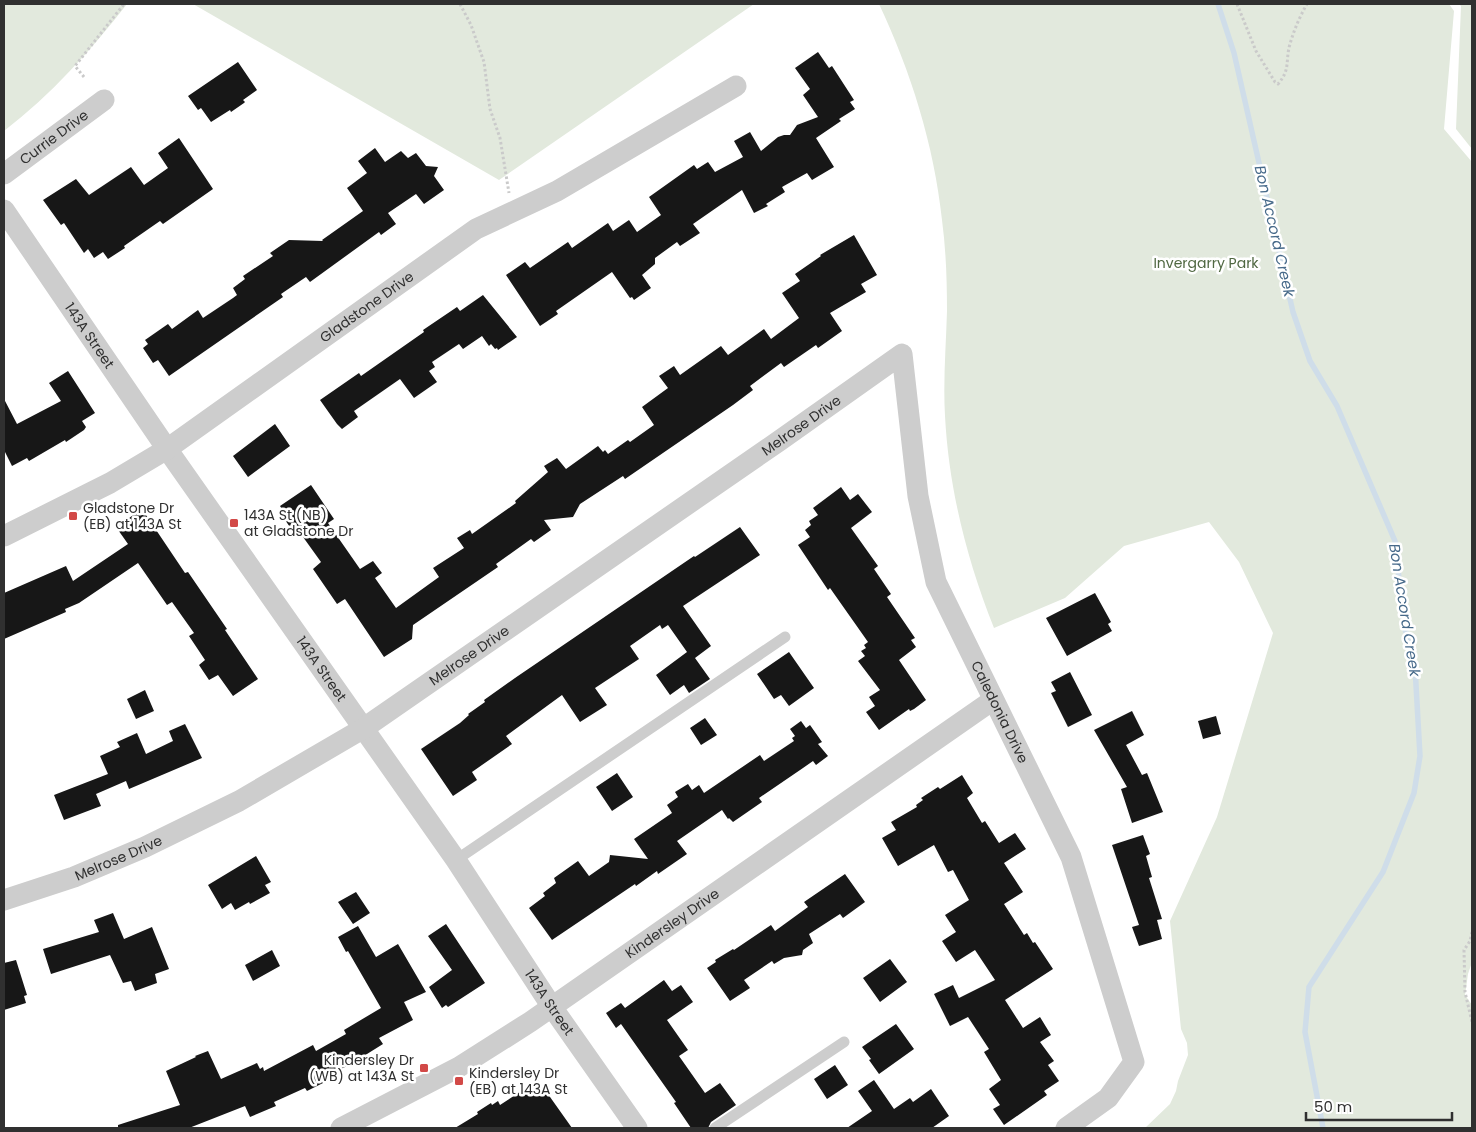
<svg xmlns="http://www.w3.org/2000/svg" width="1476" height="1132" font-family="Poppins,sans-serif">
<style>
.green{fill:#e2e9dd}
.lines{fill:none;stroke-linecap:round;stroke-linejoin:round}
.stream{stroke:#cfdde9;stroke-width:5.5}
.building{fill:#171717}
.path{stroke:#cacaca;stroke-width:3;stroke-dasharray:2.5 2.5;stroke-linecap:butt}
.service{stroke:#cdcdcd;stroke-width:11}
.minor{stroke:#cdcdcd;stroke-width:21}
.poi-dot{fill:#d24947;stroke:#fff;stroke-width:2}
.labels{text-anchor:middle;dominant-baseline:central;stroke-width:5;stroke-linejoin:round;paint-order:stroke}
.street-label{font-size:14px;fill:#303030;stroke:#fff}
.park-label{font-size:14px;fill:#506842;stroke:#fff}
.poi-label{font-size:14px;fill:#303030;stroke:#fff;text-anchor:start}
.water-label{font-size:15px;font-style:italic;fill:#476a8a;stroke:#fff}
</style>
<rect width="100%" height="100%" fill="#fff"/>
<!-- green -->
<path class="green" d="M 4,4 L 127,4 C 91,50 51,95 4,131 Z
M 193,4 L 754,4 L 499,180 Z
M 879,4 L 1449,4 L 1454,11 L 1444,129 L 1472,162 L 1472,962 L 1468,974 L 1465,995 L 1472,1005 L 1472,1128 L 1145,1128 L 1170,1104 L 1176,1091 L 1178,1081 L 1188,1055 L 1187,1043 L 1181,1029 L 1170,921 L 1217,817 L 1273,633 L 1239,562 L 1209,522 L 1124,546 L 1065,598 L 994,628 C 967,560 949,490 945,416 C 943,381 946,346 947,311 C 947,281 946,250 942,220 C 934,145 911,72 879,4 Z
M 1459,4 L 1472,4 L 1472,149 L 1456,129 L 1461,6 Z"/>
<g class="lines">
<!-- stream -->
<path class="stream" d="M 1218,4 L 1234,53 L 1293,312 L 1310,361 L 1337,406 L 1395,541 L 1404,625 L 1415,667 L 1420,756 L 1414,793 L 1383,872 L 1309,987 L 1305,1032 L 1323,1128"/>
</g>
<!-- building -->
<path class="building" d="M 818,52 L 829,68 L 832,66 L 854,100 L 850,102 L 855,109 L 839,119 L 841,121 L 816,138 L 834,167 L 812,180 L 807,173 L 782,187 L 785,192 L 766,204 L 768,206 L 754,213 L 742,190 L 693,224 L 700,233 L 680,246 L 677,242 L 655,258 L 655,264 L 642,275 L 651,288 L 634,300 L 632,297 L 630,298 L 612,272 L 556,311 L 558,314 L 540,326 L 506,275 L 525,262 L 530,268 L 568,242 L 572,248 L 608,223 L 613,231 L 629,220 L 637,232 L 661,215 L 649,197 L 694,165 L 697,169 L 708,162 L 715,172 L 743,157 L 734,141 L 750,132 L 761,151 L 778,137 L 784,135 L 790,135 L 797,125 L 818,117 L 803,95 L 810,89 L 795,68 Z
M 238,62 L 257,90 L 243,100 L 245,102 L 244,103 L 231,112 L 230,110 L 211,122 L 201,108 L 198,110 L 188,96 Z
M 179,138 L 213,189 L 163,224 L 160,221 L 124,246 L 125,248 L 108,259 L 103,252 L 94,258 L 88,249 L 84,253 L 64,223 L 61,225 L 43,200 L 76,179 L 89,195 L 131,167 L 144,185 L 168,168 L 158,153 Z
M 375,148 L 385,162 L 401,151 L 408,158 L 416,153 L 426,166 L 438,167 L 434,176 L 444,190 L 424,204 L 416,194 L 388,213 L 396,224 L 381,235 L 379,232 L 310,282 L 306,277 L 281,294 L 283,297 L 169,376 L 158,360 L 153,363 L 143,348 L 148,344 L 145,340 L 168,324 L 172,329 L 198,310 L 203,318 L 233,298 L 237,295 L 233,288 L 245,279 L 243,276 L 273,256 L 270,253 L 289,240 L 323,241 L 322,240 L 363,211 L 347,188 L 367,173 L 358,161 Z
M 854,235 L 877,275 L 861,284 L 866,292 L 830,313 L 842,331 L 818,348 L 816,345 L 784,367 L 781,363 L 750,386 L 753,390 L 733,405 L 625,479 L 623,476 L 580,504 L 573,517 L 544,520 L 551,530 L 534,542 L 531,539 L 496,564 L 498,567 L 413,625 L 412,639 L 384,657 L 345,599 L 337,604 L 313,569 L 321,562 L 298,530 L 294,533 L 281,514 L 284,512 L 280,506 L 311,485 L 334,519 L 328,523 L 360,569 L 373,561 L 382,573 L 375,578 L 396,608 L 439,577 L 433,568 L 464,548 L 457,538 L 470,530 L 472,534 L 516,503 L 515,501 L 548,472 L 544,466 L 557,458 L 566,469 L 598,446 L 603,452 L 605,450 L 608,454 L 628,440 L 630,442 L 654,425 L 642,407 L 668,388 L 659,376 L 674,366 L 680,375 L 721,346 L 728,355 L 764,329 L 771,339 L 799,318 L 782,293 L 800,281 L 795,274 L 821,256 L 820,255 Z
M 483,295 L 517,337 L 498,350 L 497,348 L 495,349 L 491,344 L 489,346 L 482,336 L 463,349 L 459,344 L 432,362 L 435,367 L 429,371 L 437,382 L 414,398 L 400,379 L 354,411 L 358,417 L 342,429 L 337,424 L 320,400 L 359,373 L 361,376 L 424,332 L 423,330 L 457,307 L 460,311 Z
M 68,371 L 95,413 L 82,421 L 86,427 L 84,430 L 66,442 L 65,440 L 29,461 L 27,458 L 12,466 L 4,450 L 4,399 L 17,424 L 61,401 L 49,383 Z
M 275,424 L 290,446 L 248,477 L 233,456 Z
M 841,487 L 850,500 L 858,494 L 872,512 L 851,528 L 878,566 L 874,569 L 891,594 L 887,597 L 915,638 L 911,640 L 916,647 L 899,660 L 926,700 L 914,709 L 910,711 L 909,709 L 879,730 L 866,712 L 875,706 L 869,697 L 880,690 L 858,661 L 865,656 L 861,651 L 866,648 L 864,645 L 868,642 L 830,588 L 828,590 L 798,545 L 810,537 L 805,530 L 811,525 L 809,521 L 818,515 L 813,508 Z
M 142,509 L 185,573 L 188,572 L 227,629 L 225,630 L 258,679 L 233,696 L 218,675 L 209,680 L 199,665 L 205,660 L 189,636 L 194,633 L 172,602 L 167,605 L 138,563 L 79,603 L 65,609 L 66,612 L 4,639 L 4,593 L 66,566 L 73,581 L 128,544 L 116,527 Z
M 740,527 L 760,555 L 683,606 L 711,646 L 695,658 L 710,679 L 689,693 L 684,685 L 670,695 L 656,675 L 687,652 L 668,625 L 662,629 L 660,625 L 630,646 L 639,659 L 595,688 L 607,705 L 580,722 L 562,695 L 506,736 L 512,744 L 472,772 L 477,780 L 453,796 L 421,749 L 460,723 L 469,715 L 468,714 L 485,702 L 484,700 L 515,678 L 694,556 L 695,557 Z
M 1095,593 L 1111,622 L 1108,624 L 1112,631 L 1067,656 L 1046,618 Z
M 789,652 L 814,688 L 789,706 L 781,695 L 774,699 L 757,674 Z
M 1070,672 L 1092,715 L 1068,727 L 1051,693 L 1056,691 L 1051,682 Z
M 145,690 L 154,711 L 136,719 L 127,699 Z
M 1132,711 L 1144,735 L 1126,745 L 1142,775 L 1147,773 L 1163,812 L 1132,823 L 1121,789 L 1127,787 L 1094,730 Z
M 1216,716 L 1221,734 L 1203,739 L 1198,721 Z
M 705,718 L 717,735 L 701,745 L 690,728 Z
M 801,721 L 806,728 L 810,725 L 822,742 L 818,744 L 828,756 L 816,765 L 813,761 L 803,768 L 759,798 L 762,802 L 733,822 L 729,818 L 728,819 L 722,810 L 677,841 L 687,854 L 658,874 L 657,871 L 636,886 L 635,884 L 552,940 L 529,908 L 545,896 L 543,893 L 556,883 L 554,878 L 578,861 L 589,876 L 609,862 L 610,855 L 648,859 L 634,839 L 672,813 L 667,805 L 678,797 L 675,792 L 688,784 L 692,790 L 699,785 L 704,793 L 760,755 L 764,761 L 794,741 L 792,738 L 795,736 L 790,729 Z
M 185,724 L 202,758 L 129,789 L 126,781 L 96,794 L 101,806 L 64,820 L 54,795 L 108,774 L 100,756 L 120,747 L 117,742 L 137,733 L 146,754 L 173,741 L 169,731 Z
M 617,773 L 633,797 L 612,811 L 596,787 Z
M 962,775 L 973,793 L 967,798 L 982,823 L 985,821 L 999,843 L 1015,833 L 1026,849 L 1004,863 L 1023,892 L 1004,904 L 1024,935 L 1027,933 L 1033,943 L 1035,942 L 1053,969 L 1005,1000 L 1023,1028 L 1040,1017 L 1051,1035 L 1040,1042 L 1054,1061 L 1048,1065 L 1059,1081 L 1044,1091 L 1047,1095 L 1004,1125 L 993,1109 L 1000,1105 L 989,1089 L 1001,1080 L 984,1052 L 989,1049 L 968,1017 L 950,1026 L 934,994 L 953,985 L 959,998 L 995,980 L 975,950 L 956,962 L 942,941 L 956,932 L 945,915 L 969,900 L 953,870 L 948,872 L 934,845 L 898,866 L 882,838 L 896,830 L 891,822 L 917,807 L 916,805 L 923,800 L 921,798 L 938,787 L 940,789 Z
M 1143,835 L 1150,854 L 1146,856 L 1152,877 L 1149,878 L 1162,919 L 1157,920 L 1162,939 L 1139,946 L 1132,927 L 1139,925 L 1112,845 Z
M 256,856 L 271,882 L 265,885 L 270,893 L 250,904 L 249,902 L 235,910 L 231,903 L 222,909 L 208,885 Z
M 845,874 L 865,902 L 843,918 L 840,914 L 809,934 L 813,943 L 803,950 L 802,955 L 784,958 L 774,964 L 772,961 L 744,980 L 750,988 L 730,1001 L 707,968 L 716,962 L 715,960 L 733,949 L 734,950 L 771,925 L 775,931 L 808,907 L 804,902 Z
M 356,892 L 370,913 L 353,924 L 338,902 Z
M 113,913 L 124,939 L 152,927 L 169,969 L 155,974 L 157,983 L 135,991 L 131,981 L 123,983 L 110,955 L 51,974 L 43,949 L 99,932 L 94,920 Z
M 446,924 L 485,983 L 448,1007 L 446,1005 L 442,1008 L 429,987 L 452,970 L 428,936 Z
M 358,926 L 376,957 L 398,944 L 426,992 L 404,1002 L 413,1020 L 379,1038 L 383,1044 L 351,1064 L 325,1077 L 327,1081 L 307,1091 L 305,1088 L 274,1102 L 276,1106 L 250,1117 L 245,1106 L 189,1128 L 118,1128 L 118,1125 L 180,1105 L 166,1071 L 196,1057 L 195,1056 L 208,1051 L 221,1079 L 257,1063 L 260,1069 L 263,1067 L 264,1071 L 313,1045 L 316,1051 L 346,1034 L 344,1030 L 381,1008 L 348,951 L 346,952 L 338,937 Z
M 272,950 L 280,966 L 253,981 L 245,965 Z
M 890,959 L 907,982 L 880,1002 L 863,978 Z
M 16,960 L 27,995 L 24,996 L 26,1003 L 4,1010 L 4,963 Z
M 664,980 L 672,991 L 681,985 L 693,1002 L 667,1020 L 688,1050 L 679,1056 L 705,1093 L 720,1083 L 736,1105 L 711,1122 L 708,1128 L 691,1128 L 674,1103 L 676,1102 L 621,1024 L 616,1028 L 606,1013 L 621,1003 L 625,1008 Z
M 896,1024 L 914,1049 L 879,1074 L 869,1060 L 871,1059 L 862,1047 Z
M 835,1065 L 848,1085 L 827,1099 L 814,1079 Z
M 538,1080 L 572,1128 L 455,1128 L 478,1114 L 477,1112 L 491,1103 L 492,1105 L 498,1101 L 500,1105 Z
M 874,1080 L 894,1109 L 910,1098 L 913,1102 L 931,1089 L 949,1116 L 932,1128 L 847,1128 L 872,1111 L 858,1091 Z"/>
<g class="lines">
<!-- path -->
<path class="path" d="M 460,4 L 471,25 L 484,62 L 490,109 L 500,138 L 509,193
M 1237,4 L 1256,51 L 1275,82 L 1278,84 C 1291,69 1285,61 1290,44 C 1294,30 1300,16 1307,4
M 84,77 L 75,66 L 124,4
M 1472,932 L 1470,941 L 1464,950 L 1465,992 L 1472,1022"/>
<!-- service -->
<path class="service" d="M 456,860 L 785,637
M 715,1128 L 844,1042"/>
<!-- minor -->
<g class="minor">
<path id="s1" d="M 4,174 L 104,100"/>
<path id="s2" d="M 4,210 L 167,449 L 456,860 L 552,1007 L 637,1128"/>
<path id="s3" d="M 4,536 L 110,483 L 167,449 L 476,229 L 557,191 L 736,86"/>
<path id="s4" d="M 4,900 L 74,877 L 145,847 L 239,801 L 364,728 L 779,441 L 902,354 L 918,496 L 936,582 L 1071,857 L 1134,1062 L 1108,1098 L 1066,1128"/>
<path id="s5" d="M 341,1128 L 459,1067 L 530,1022 L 993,700"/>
</g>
</g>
<!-- markers -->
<g class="poi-dot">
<rect x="68" y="511" width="10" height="10" rx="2.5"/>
<rect x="229" y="518" width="10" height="10" rx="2.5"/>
<rect x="419" y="1063" width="10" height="10" rx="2.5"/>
<rect x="454" y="1076" width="10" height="10" rx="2.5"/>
</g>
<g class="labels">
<!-- street labels -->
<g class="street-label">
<text stroke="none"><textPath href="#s1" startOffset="62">Currie Drive</textPath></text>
<text stroke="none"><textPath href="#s3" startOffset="430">Gladstone Drive</textPath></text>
<text stroke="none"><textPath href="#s2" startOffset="152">143A Street</textPath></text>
<text stroke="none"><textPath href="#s4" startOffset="932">Melrose Drive</textPath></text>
<text stroke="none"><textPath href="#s4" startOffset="528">Melrose Drive</textPath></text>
<text stroke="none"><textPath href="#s2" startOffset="558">143A Street</textPath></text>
<text stroke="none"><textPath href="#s4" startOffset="1431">Caledonia Drive</textPath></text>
<text stroke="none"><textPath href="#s4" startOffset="122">Melrose Drive</textPath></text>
<text stroke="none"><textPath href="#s5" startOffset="390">Kindersley Drive</textPath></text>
<text stroke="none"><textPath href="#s2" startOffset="962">143A Street</textPath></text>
</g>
<!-- park labels -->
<g class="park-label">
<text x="1206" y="263">Invergarry Park</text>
</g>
<!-- poi labels -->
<g class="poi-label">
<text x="83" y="508">Gladstone Dr<tspan x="83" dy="16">(EB) at 143A St</tspan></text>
<text x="244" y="515">143A St (NB)<tspan x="244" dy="16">at Gladstone Dr</tspan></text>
<text x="414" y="1060" text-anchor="end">Kindersley Dr<tspan x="414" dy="16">(WB) at 143A St</tspan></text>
<text x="469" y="1073">Kindersley Dr<tspan x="469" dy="16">(EB) at 143A St</tspan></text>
</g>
<!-- water labels -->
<g class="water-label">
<text transform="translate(1275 231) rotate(77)">Bon Accord Creek</text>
<text transform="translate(1405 610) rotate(81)">Bon Accord Creek</text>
</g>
</g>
<!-- border -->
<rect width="1476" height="1132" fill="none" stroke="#303030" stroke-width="10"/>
<!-- scale -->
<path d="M1306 1112v8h146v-8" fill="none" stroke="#303030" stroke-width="2.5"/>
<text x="1314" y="1112" font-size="15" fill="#303030" stroke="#ffffff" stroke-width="4" paint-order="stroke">50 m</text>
</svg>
